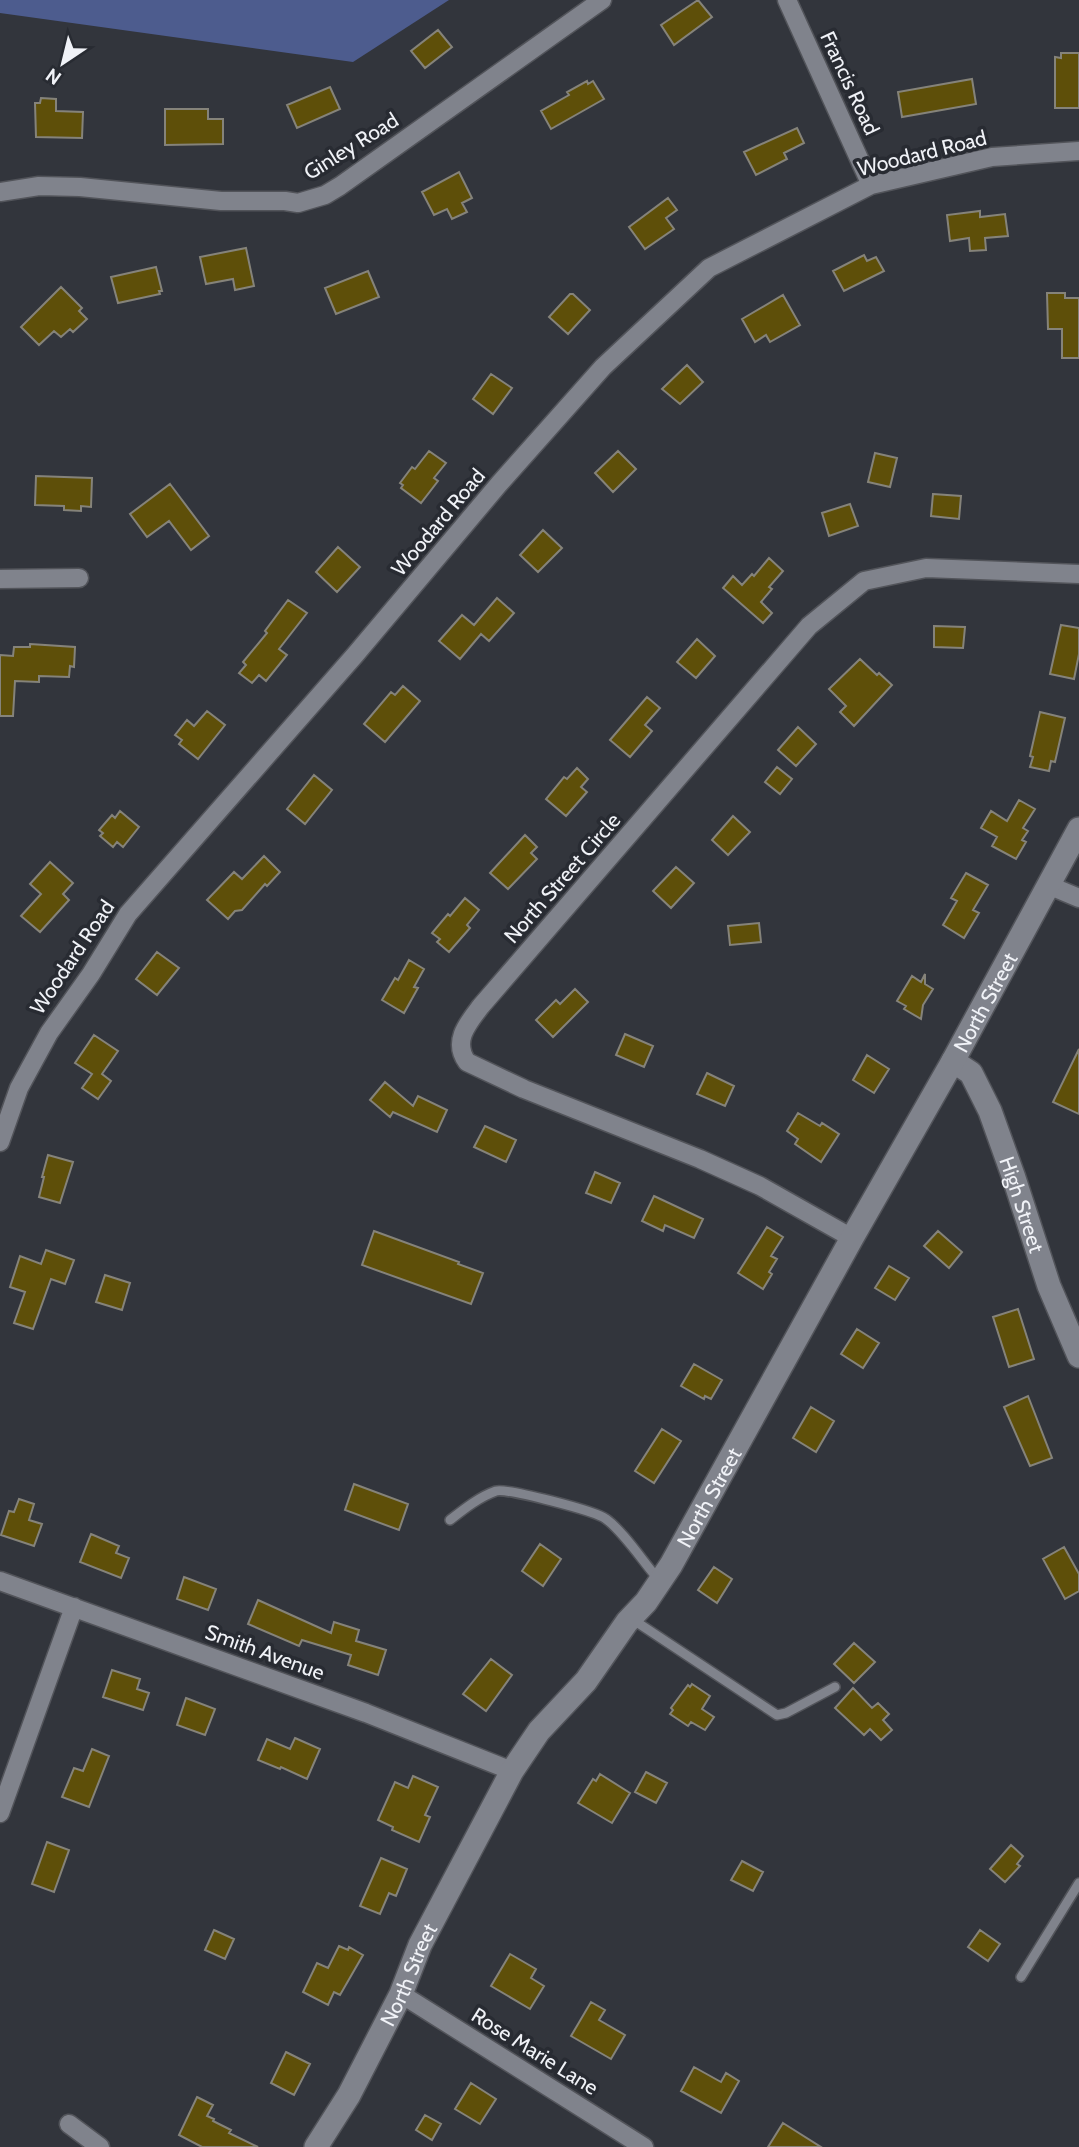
<svg xmlns="http://www.w3.org/2000/svg" width="1079" height="2147" font-family="Cabin,sans-serif">
<style>
.forest{fill:#4d5c8e}
.building{fill:#5e4f09;stroke:#85837a;stroke-width:2}
.lines{fill:none;stroke-linecap:round;stroke-linejoin:round}
.service-casing{stroke:#52545a;stroke-width:12}
.minor-casing{stroke:#52545a;stroke-width:21}
.tertiary-casing{stroke:#52545a;stroke-width:26}
.service{stroke:#80838c;stroke-width:9}
.minor{stroke:#80838c;stroke-width:18}
.tertiary{stroke:#80838c;stroke-width:23}
.labels{text-anchor:middle;dominant-baseline:central;stroke-width:7;stroke-linejoin:round;paint-order:stroke}
.street-label{font-size:21px;fill:#f0f2f7;stroke:#282b32}
</style>
<rect width="100%" height="100%" fill="#32353c"/>
<!-- forest -->
<path class="forest" d="M 0,0 L 449,0 L 353,62 L 0,13 Z"/>
<!-- building -->
<path class="building" d="M 698,0 L 712,17 L 674,45 L 661,25 Z
M 438,30 L 452,47 L 425,68 L 411,51 Z
M 1061,53 L 1079,53 L 1079,108 L 1055,108 L 1055,57 L 1061,58 Z
M 972,79 L 976,104 L 902,117 L 898,92 Z
M 587,81 L 588,84 L 593,81 L 604,99 L 551,129 L 541,111 L 569,95 L 567,92 Z
M 330,87 L 340,109 L 297,128 L 287,105 Z
M 41,98 L 56,99 L 56,111 L 83,112 L 82,138 L 36,137 L 35,103 L 40,103 Z
M 165,109 L 208,109 L 208,119 L 223,119 L 223,144 L 165,145 Z
M 797,128 L 804,143 L 784,153 L 787,159 L 756,175 L 744,152 Z
M 459,172 L 472,198 L 462,203 L 467,212 L 452,219 L 447,209 L 434,215 L 422,192 Z
M 668,198 L 677,210 L 666,218 L 674,229 L 645,249 L 629,227 Z
M 980,211 L 980,217 L 1005,214 L 1008,236 L 985,238 L 986,250 L 970,251 L 969,238 L 950,241 L 947,215 Z
M 246,248 L 254,286 L 235,290 L 233,279 L 206,284 L 200,257 Z
M 864,255 L 867,261 L 876,257 L 884,271 L 844,291 L 833,271 Z
M 156,267 L 162,291 L 159,291 L 160,294 L 118,303 L 111,277 Z
M 368,271 L 379,297 L 336,314 L 325,288 Z
M 61,287 L 82,308 L 79,311 L 87,319 L 73,332 L 70,329 L 61,337 L 54,331 L 39,345 L 21,327 Z
M 1047,293 L 1065,293 L 1065,298 L 1079,298 L 1079,358 L 1062,358 L 1062,329 L 1048,329 Z
M 570,294 L 573,294 L 590,310 L 568,334 L 549,317 Z
M 783,295 L 800,325 L 770,342 L 766,335 L 755,342 L 742,319 Z
M 687,365 L 703,382 L 680,404 L 662,389 Z
M 491,374 L 512,388 L 493,414 L 473,399 Z
M 429,451 L 446,463 L 434,478 L 438,481 L 421,503 L 401,488 L 403,485 L 400,483 L 412,467 L 415,469 Z
M 618,451 L 636,469 L 613,492 L 595,473 Z
M 875,453 L 897,458 L 890,487 L 868,482 Z
M 36,476 L 92,478 L 91,507 L 81,506 L 81,511 L 64,510 L 64,506 L 35,505 Z
M 170,484 L 209,536 L 191,550 L 169,521 L 147,537 L 130,514 Z
M 933,494 L 961,496 L 959,519 L 931,516 Z
M 850,504 L 858,526 L 829,536 L 822,513 Z
M 543,530 L 562,548 L 538,572 L 520,555 Z
M 338,547 L 360,567 L 337,592 L 316,572 Z
M 769,558 L 783,571 L 769,587 L 772,589 L 761,602 L 772,613 L 763,623 L 723,588 L 733,576 L 742,585 L 752,574 L 754,576 Z
M 497,598 L 514,613 L 489,641 L 481,634 L 460,659 L 439,641 L 462,615 L 474,625 Z
M 288,600 L 307,613 L 279,649 L 287,655 L 266,681 L 259,675 L 252,683 L 239,673 L 246,665 L 243,662 L 267,633 L 265,631 Z
M 1061,625 L 1079,628 L 1079,654 L 1074,679 L 1050,674 Z
M 934,626 L 965,627 L 963,648 L 934,647 Z
M 697,639 L 715,656 L 696,678 L 677,662 Z
M 30,644 L 75,647 L 74,667 L 70,666 L 69,677 L 39,676 L 39,682 L 15,681 L 13,716 L 0,716 L 0,655 L 13,656 L 14,647 L 30,647 Z
M 860,659 L 877,675 L 879,673 L 892,685 L 854,726 L 840,712 L 846,706 L 829,689 Z
M 403,686 L 420,701 L 385,742 L 364,724 L 391,692 L 395,695 Z
M 647,697 L 660,708 L 645,725 L 652,731 L 630,757 L 610,740 Z
M 207,711 L 225,725 L 198,759 L 179,744 L 182,740 L 175,735 L 187,720 L 194,726 Z
M 1040,712 L 1065,718 L 1055,762 L 1051,761 L 1049,771 L 1030,767 L 1033,757 L 1030,756 Z
M 798,727 L 816,744 L 796,766 L 778,750 Z
M 777,767 L 792,779 L 780,794 L 765,782 Z
M 577,768 L 588,779 L 581,787 L 587,792 L 566,816 L 546,799 L 564,777 L 567,779 Z
M 314,775 L 332,790 L 305,824 L 287,809 Z
M 1019,800 L 1035,809 L 1023,828 L 1028,831 L 1022,840 L 1026,842 L 1016,859 L 992,846 L 997,837 L 981,828 L 991,811 L 1007,821 Z
M 120,811 L 139,827 L 123,847 L 117,842 L 113,847 L 100,836 L 103,833 L 99,830 L 112,815 L 115,818 Z
M 733,816 L 750,832 L 728,855 L 712,840 Z
M 525,835 L 537,847 L 531,853 L 537,859 L 508,889 L 490,873 Z
M 264,856 L 280,872 L 267,886 L 265,884 L 242,910 L 235,911 L 228,919 L 207,900 L 234,872 L 242,879 Z
M 50,862 L 73,883 L 63,894 L 69,900 L 40,932 L 21,916 L 41,894 L 30,884 Z
M 676,867 L 694,883 L 671,908 L 653,891 Z
M 966,873 L 988,885 L 973,910 L 979,913 L 964,938 L 943,925 L 957,901 L 951,898 Z
M 465,898 L 479,910 L 467,925 L 470,928 L 449,952 L 437,942 L 440,939 L 432,933 L 448,914 L 450,916 Z
M 759,923 L 761,942 L 730,945 L 728,926 Z
M 157,952 L 179,968 L 157,995 L 136,979 Z
M 409,960 L 424,969 L 414,987 L 418,988 L 404,1013 L 382,1000 L 395,978 L 398,980 Z
M 925,974 L 925,984 L 933,989 L 923,1005 L 921,1019 L 904,1009 L 906,1006 L 897,1001 L 912,976 L 921,982 Z
M 575,989 L 588,1002 L 553,1037 L 536,1020 L 556,1000 L 560,1004 Z
M 625,1034 L 653,1046 L 644,1067 L 616,1055 Z
M 94,1035 L 118,1051 L 102,1074 L 111,1081 L 98,1099 L 82,1088 L 92,1074 L 75,1063 Z
M 1079,1049 L 1079,1114 L 1053,1102 Z
M 867,1055 L 889,1069 L 874,1093 L 853,1080 Z
M 707,1073 L 734,1086 L 725,1106 L 697,1094 Z
M 385,1082 L 413,1106 L 418,1096 L 447,1110 L 437,1132 L 393,1112 L 390,1117 L 370,1100 Z
M 798,1113 L 820,1126 L 822,1123 L 839,1134 L 821,1162 L 795,1144 L 798,1139 L 787,1131 Z
M 485,1126 L 516,1140 L 506,1162 L 474,1147 Z
M 48,1155 L 73,1162 L 60,1203 L 39,1197 L 44,1177 L 42,1177 Z
M 595,1172 L 620,1183 L 611,1203 L 586,1193 Z
M 654,1196 L 703,1219 L 694,1238 L 665,1225 L 663,1231 L 642,1221 Z
M 767,1227 L 783,1237 L 771,1256 L 777,1259 L 769,1272 L 772,1274 L 763,1289 L 738,1273 Z
M 374,1231 L 459,1262 L 458,1264 L 483,1273 L 471,1304 L 362,1265 Z
M 938,1231 L 962,1252 L 949,1268 L 924,1246 Z
M 46,1250 L 74,1260 L 65,1284 L 51,1279 L 33,1329 L 14,1323 L 25,1292 L 10,1287 L 20,1256 L 41,1264 Z
M 889,1266 L 909,1278 L 895,1300 L 875,1288 Z
M 105,1275 L 130,1283 L 122,1310 L 96,1302 Z
M 1018,1309 L 1034,1359 L 1009,1367 L 993,1317 Z
M 857,1329 L 879,1343 L 863,1368 L 841,1354 Z
M 694,1364 L 722,1380 L 711,1399 L 705,1396 L 704,1399 L 681,1386 Z
M 1028,1396 L 1052,1458 L 1030,1466 L 1004,1407 Z
M 811,1407 L 834,1421 L 816,1452 L 793,1438 Z
M 662,1429 L 681,1441 L 654,1483 L 635,1471 Z
M 354,1484 L 408,1504 L 399,1530 L 345,1510 Z
M 19,1499 L 34,1504 L 29,1520 L 42,1524 L 34,1546 L 1,1535 L 9,1511 L 14,1512 Z
M 91,1534 L 119,1546 L 116,1553 L 129,1558 L 121,1578 L 80,1562 Z
M 540,1544 L 561,1559 L 543,1586 L 522,1571 Z
M 1064,1547 L 1079,1574 L 1079,1591 L 1065,1599 L 1043,1559 Z
M 714,1567 L 732,1579 L 717,1603 L 698,1590 Z
M 184,1577 L 216,1589 L 208,1610 L 177,1599 Z
M 258,1600 L 331,1633 L 334,1622 L 359,1630 L 356,1641 L 386,1650 L 378,1675 L 348,1665 L 351,1655 L 302,1640 L 299,1646 L 248,1624 Z
M 854,1643 L 875,1662 L 854,1683 L 834,1664 Z
M 491,1659 L 512,1675 L 486,1711 L 463,1694 Z
M 112,1670 L 140,1679 L 137,1689 L 149,1693 L 143,1710 L 103,1697 Z
M 692,1684 L 710,1696 L 702,1709 L 714,1717 L 705,1730 L 691,1722 L 688,1726 L 670,1714 L 673,1710 L 671,1708 L 688,1685 L 690,1687 Z
M 853,1688 L 872,1708 L 878,1703 L 889,1714 L 883,1720 L 892,1730 L 881,1740 L 870,1729 L 864,1735 L 835,1708 Z
M 186,1698 L 215,1709 L 205,1735 L 177,1725 Z
M 295,1738 L 320,1749 L 307,1779 L 281,1767 L 280,1769 L 258,1760 L 267,1739 L 290,1749 Z
M 92,1749 L 109,1756 L 89,1807 L 62,1797 L 74,1768 L 83,1771 Z
M 646,1772 L 667,1783 L 656,1803 L 635,1792 Z
M 600,1774 L 630,1793 L 612,1823 L 578,1803 L 593,1779 L 596,1781 Z
M 413,1776 L 438,1787 L 425,1815 L 430,1817 L 419,1842 L 392,1830 L 393,1827 L 378,1820 L 395,1782 L 408,1788 Z
M 47,1842 L 69,1850 L 54,1892 L 32,1884 Z
M 1011,1845 L 1023,1856 L 1017,1864 L 1020,1866 L 1005,1882 L 990,1869 Z
M 381,1858 L 407,1869 L 396,1896 L 389,1893 L 380,1914 L 360,1906 Z
M 742,1861 L 763,1872 L 753,1891 L 731,1880 Z
M 214,1930 L 234,1939 L 225,1959 L 205,1950 Z
M 980,1930 L 1000,1944 L 988,1961 L 968,1947 Z
M 339,1946 L 348,1950 L 349,1947 L 363,1955 L 340,1995 L 334,1992 L 328,2005 L 303,1992 L 317,1963 L 328,1968 Z
M 510,1954 L 536,1969 L 531,1978 L 544,1986 L 530,2009 L 491,1986 Z
M 591,2002 L 605,2010 L 599,2020 L 625,2035 L 611,2059 L 571,2036 Z
M 286,2052 L 310,2064 L 294,2095 L 271,2083 Z
M 694,2067 L 721,2082 L 726,2073 L 739,2081 L 721,2113 L 681,2091 Z
M 471,2083 L 496,2099 L 480,2124 L 455,2109 Z
M 197,2097 L 213,2105 L 207,2116 L 214,2119 L 213,2121 L 231,2130 L 229,2133 L 258,2147 L 202,2147 L 179,2135 Z
M 425,2115 L 441,2124 L 432,2140 L 416,2130 Z
M 783,2123 L 821,2147 L 768,2147 Z"/>
<g class="lines">
<!-- service casing -->
<g class="service-casing">
<path id="service" d="M 450,1520 C 464,1509 479,1497 496,1491 C 507,1488 596,1511 606,1519 C 623,1531 644,1563 659,1580
M 632,1619 L 777,1715 L 786,1713 L 835,1687
M 1021,1977 L 1079,1883"/>
</g>
<!-- minor casing -->
<g class="minor-casing">
<path id="minor" d="M 787,0 L 871,185
M 0,192 L 39,186 L 80,187 L 221,201 L 285,201 L 298,203 L 325,195 L 340,186 L 602,0
M 0,579 L 79,578
M 1048,885 L 1079,898
M 0,1142 L 19,1088 L 49,1033 L 91,974 L 128,914 L 355,655 L 499,484 L 603,367 L 709,268 L 871,185 L 992,157 L 1079,151
M 852,1238 L 760,1186 L 700,1159 L 524,1089 L 467,1062 C 452,1041 468,1023 481,1006 L 809,626 L 864,581 L 926,568 L 1079,574
M 0,1581 L 366,1713 L 512,1771
M 0,1813 L 74,1607
M 401,1994 L 644,2147
M 69,2124 L 100,2147"/>
</g>
<!-- tertiary casing -->
<g class="tertiary-casing">
<g id="tertiary">
<path id="s1" d="M 953,1061 L 971,1073 L 990,1111 L 1014,1178 L 1049,1286 L 1079,1356"/>
<path id="s2" d="M 316,2147 L 349,2095 L 401,1994 L 420,1945 L 512,1771 L 539,1731 L 586,1681 L 627,1622 L 646,1602 L 671,1565 L 852,1238 L 953,1061 L 1079,829"/>
</g>
</g>
<!-- service -->
<use href="#service" class="service"/>
<!-- minor -->
<use href="#minor" class="minor"/>
<!-- tertiary -->
<use href="#tertiary" class="tertiary"/>
</g>
<g class="labels">
<!-- street labels -->
<g class="street-label">
<text transform="translate(850 83) rotate(65)">Francis Road</text>
<text transform="translate(351 146) rotate(-32)">Ginley Road</text>
<text transform="translate(922 153) rotate(-14)">Woodard Road</text>
<text transform="translate(438 522) rotate(-50)">Woodard Road</text>
<text transform="translate(562 878) rotate(-49)">North Street Circle</text>
<text transform="translate(72 957) rotate(-56)">Woodard Road</text>
<text stroke="none"><textPath href="#s2" startOffset="1330">North Street</textPath></text>
<text stroke="none"><textPath href="#s1" startOffset="163">High Street</textPath></text>
<text stroke="none"><textPath href="#s2" startOffset="763">North Street</textPath></text>
<text transform="translate(265 1652) rotate(20)">Smith Avenue</text>
<text stroke="none"><textPath href="#s2" startOffset="196">North Street</textPath></text>
<text transform="translate(535 2051) rotate(32)">Rose Marie Lane</text>
</g>
</g>
<!-- north arrow -->
<g transform="translate(63 63) rotate(215)" stroke="#282b32" stroke-width="5" paint-order="stroke">
<path d="M0-5L12 26L0 18L-12 26Z" fill="#f0f2f7"/>
<text y="-10" font-size="19" font-weight="bold" text-anchor="middle" fill="#f0f2f7">N</text>
</g>
</svg>
